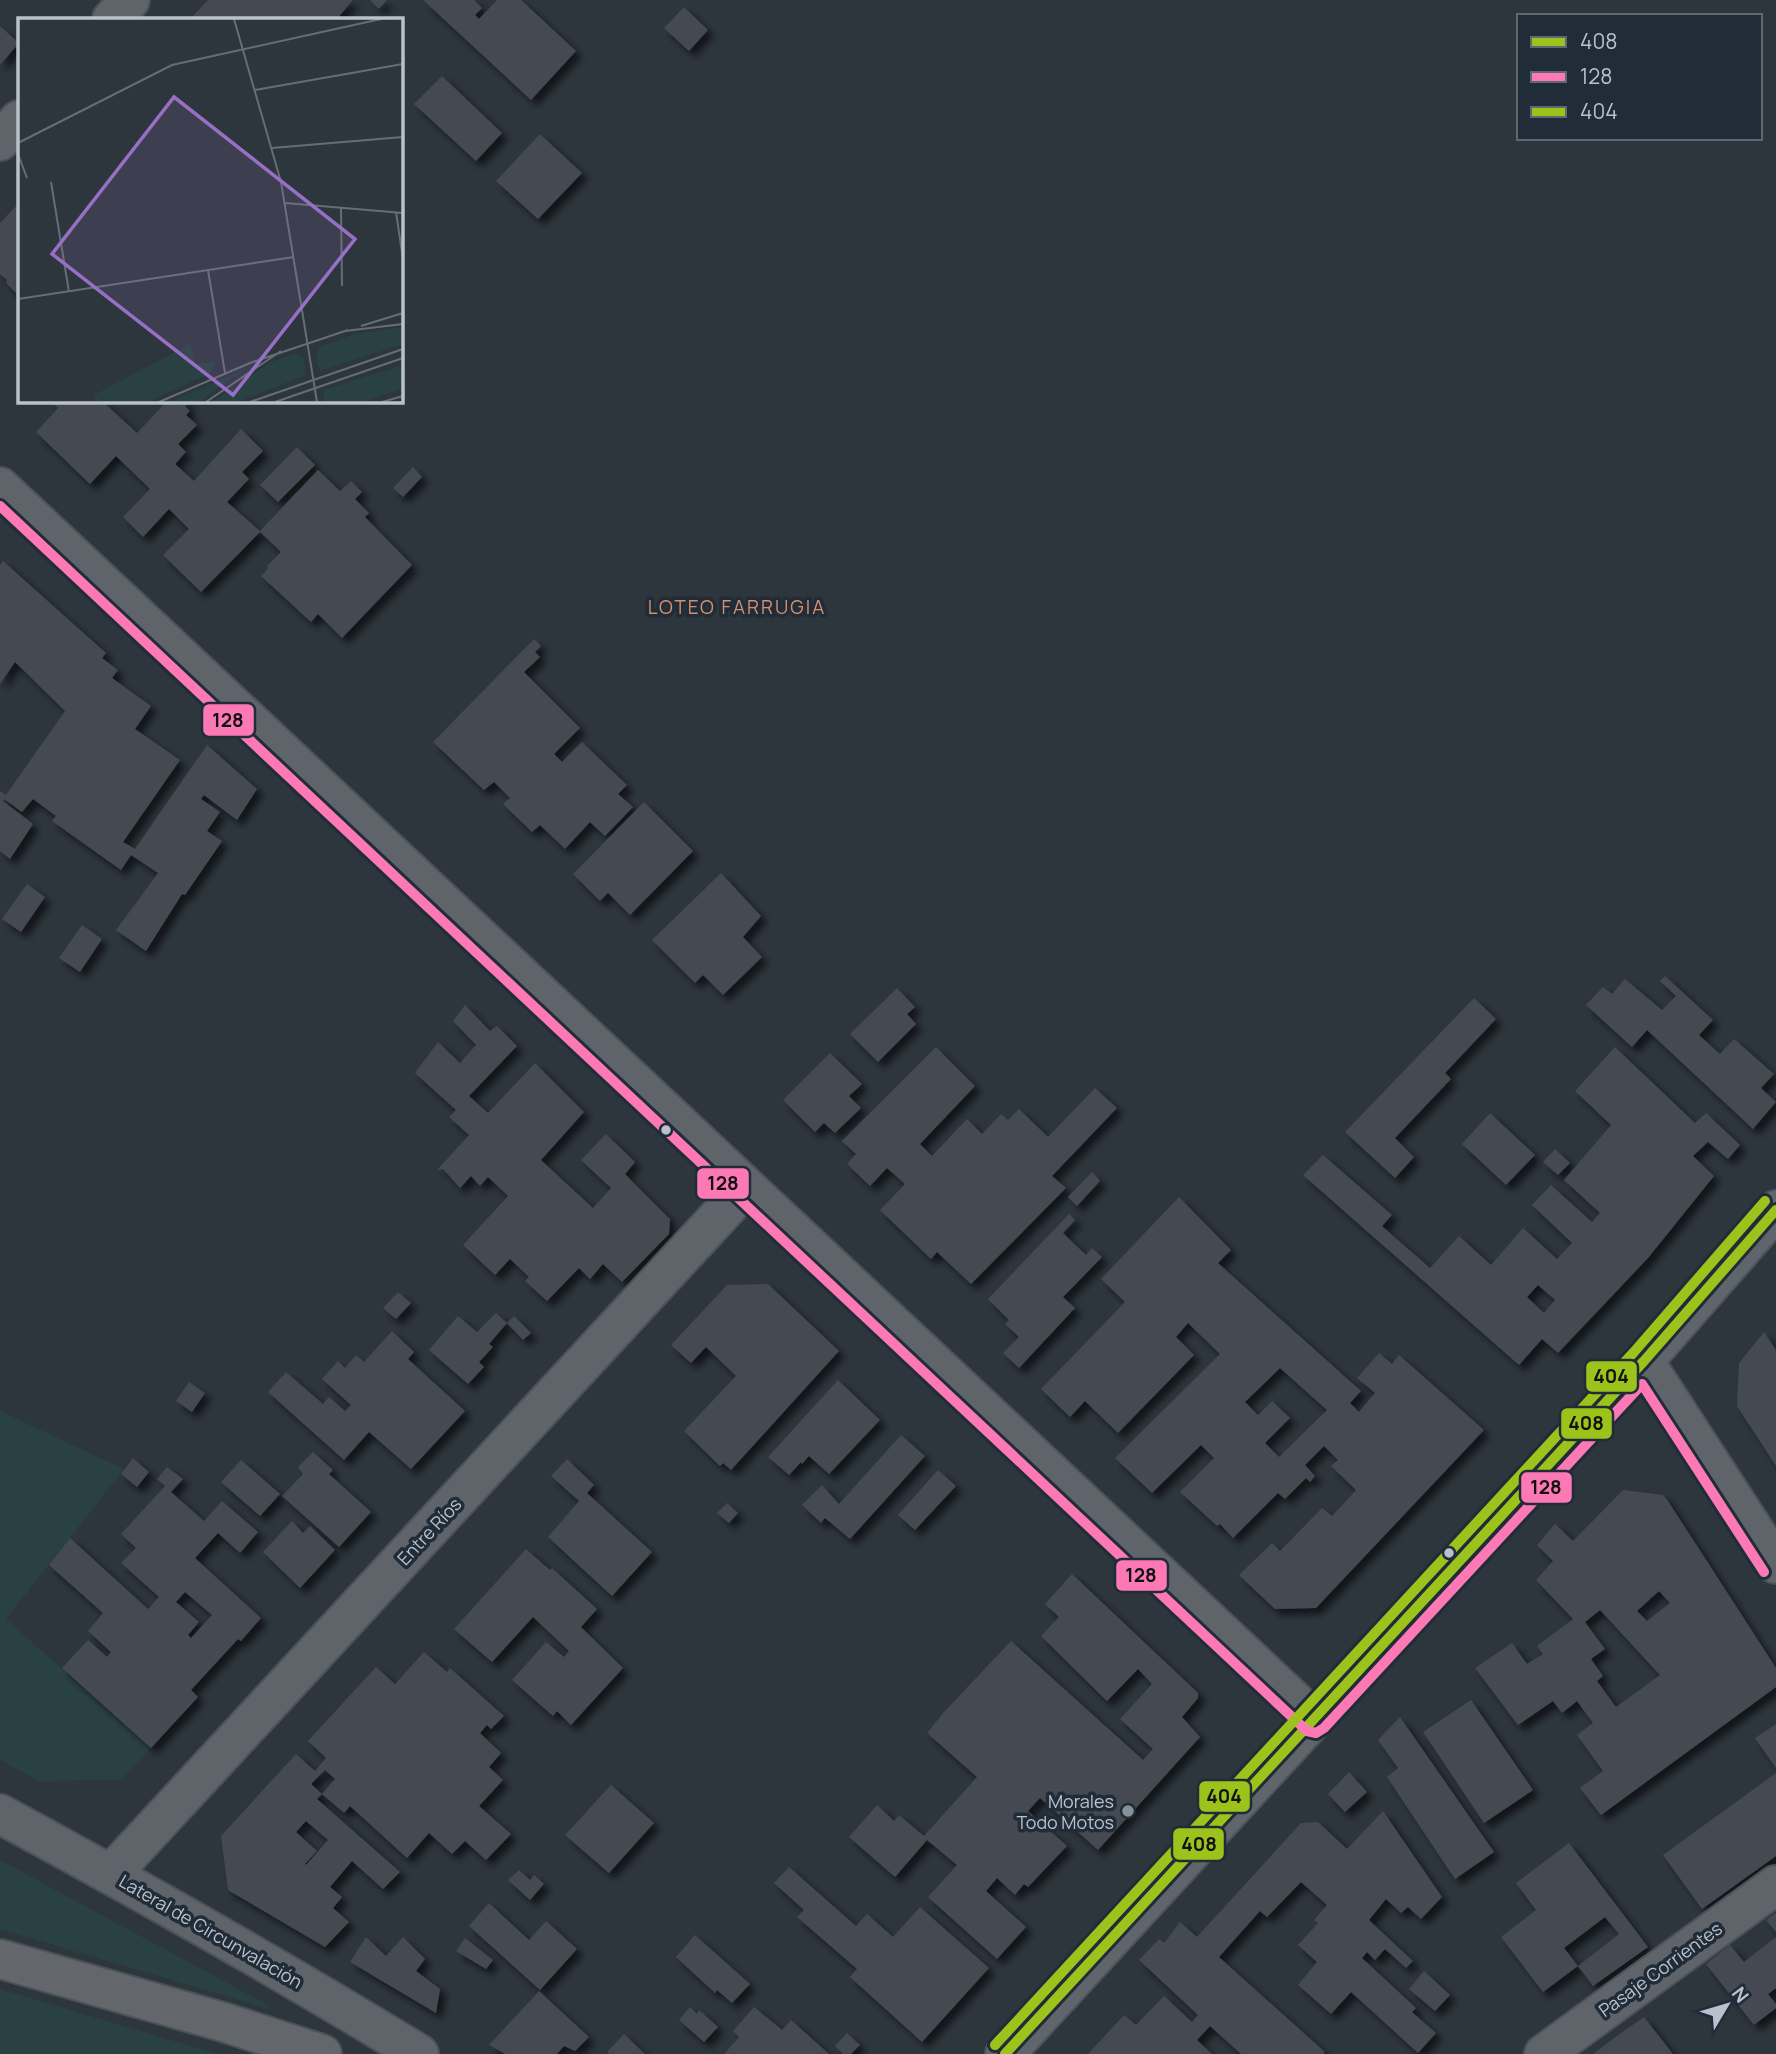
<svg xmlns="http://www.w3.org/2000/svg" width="1776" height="2054" font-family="Manrope,sans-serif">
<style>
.green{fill:#2a4143}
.building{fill:#444a51;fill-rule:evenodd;filter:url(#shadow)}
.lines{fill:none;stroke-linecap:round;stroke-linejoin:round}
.minor-casing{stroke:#4c5157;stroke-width:42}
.tertiary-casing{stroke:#4c5157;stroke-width:42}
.primary-casing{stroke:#4b5259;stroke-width:42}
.motorway-casing{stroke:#4a5158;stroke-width:42}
.minor{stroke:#5e646a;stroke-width:38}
.tertiary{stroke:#5e646a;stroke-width:38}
.primary{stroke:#60656b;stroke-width:38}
.motorway{stroke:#63666a;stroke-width:38}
.bus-1-casing{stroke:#202c38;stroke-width:16}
.bus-2-casing{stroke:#202c38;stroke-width:16}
.bus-3-casing{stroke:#202c38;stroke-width:16}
.bus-1{stroke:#9cc31c;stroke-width:10}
.bus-2{stroke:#fc79b5;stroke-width:10}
.bus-3{stroke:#9cc31c;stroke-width:10}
.bus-dot{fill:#b9c2cc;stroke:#202c38;stroke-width:2.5}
.poi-dot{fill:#88919a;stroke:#202c38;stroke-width:2.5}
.labels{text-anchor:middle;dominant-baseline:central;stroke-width:7;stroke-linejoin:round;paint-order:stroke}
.street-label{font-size:18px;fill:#b9c2cc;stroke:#202c38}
.poi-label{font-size:18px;fill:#b9c2cc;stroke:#202c38;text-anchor:end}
.neighbourhood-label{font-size:19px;letter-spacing:2px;fill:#d68f6a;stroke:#202c38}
.inset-road{fill:none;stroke:#656d76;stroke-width:2}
.view{fill:#9770c5;fill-opacity:0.15;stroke:#9770c5;stroke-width:3.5}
.inset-edge{fill:none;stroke:#b9c2cc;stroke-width:3.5}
.line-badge{stroke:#202c38;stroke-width:2.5}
.pale-badge-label{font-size:19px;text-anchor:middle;font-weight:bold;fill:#111}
</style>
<defs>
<filter id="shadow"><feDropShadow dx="6" dy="6" stdDeviation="3.5" flood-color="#0009"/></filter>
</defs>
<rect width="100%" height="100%" fill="#2d353d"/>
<!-- green -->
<path class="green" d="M 0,1411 L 124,1469 L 6,1619 L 151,1748 L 121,1780 L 39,1781 L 0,1760 Z
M 0,1860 L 268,2005 L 266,2008 L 0,1929 Z
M 0,1989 L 217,2054 L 0,2054 Z"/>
<!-- building -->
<path class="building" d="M 208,0 L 353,0 L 337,19 L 190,19 Z
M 370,0 L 387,0 L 379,9 Z
M 423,0 L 474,0 L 482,8 L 475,15 L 479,19 L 497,0 L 521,0 L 576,51 L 531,100 Z
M 684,7 L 708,30 L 689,51 L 664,28 Z
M 0,26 L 19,43 L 0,65 Z
M 442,76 L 502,133 L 476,161 L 414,104 Z
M 540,134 L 582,173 L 538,219 L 496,181 Z
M 19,203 L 19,296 L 6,283 L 7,280 L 0,274 L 0,223 Z
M 50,401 L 102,401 L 137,433 L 167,401 L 190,401 L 185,406 L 190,411 L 186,415 L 197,425 L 178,444 L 186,452 L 175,464 L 194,481 L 241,429 L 263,451 L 242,472 L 249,479 L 227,502 L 260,531 L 318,470 L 340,491 L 351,481 L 362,492 L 355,499 L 369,513 L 365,517 L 412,565 L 342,638 L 318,614 L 311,622 L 261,576 L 268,569 L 267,566 L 281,552 L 260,532 L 201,592 L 163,555 L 189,529 L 169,509 L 143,537 L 123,517 L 150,489 L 116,456 L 90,484 L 36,432 L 58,408 Z
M 297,447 L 315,465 L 278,502 L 260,485 Z
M 413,467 L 422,477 L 403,497 L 393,488 Z
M 3,561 L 106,653 L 102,658 L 118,670 L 112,678 L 151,706 L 135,729 L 180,760 L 123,842 L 135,849 L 207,745 L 257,789 L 237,820 L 204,795 L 201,799 L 220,812 L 207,831 L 222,841 L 185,895 L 182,894 L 146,951 L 116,930 L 158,873 L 131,855 L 121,870 L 52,821 L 56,816 L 33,799 L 22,812 L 4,799 L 3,801 L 33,824 L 10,859 L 0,851 L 0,791 L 6,795 L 65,711 L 15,662 L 0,684 L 0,565 Z
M 534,639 L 541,646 L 535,652 L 540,657 L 524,672 L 580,728 L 554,754 L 562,762 L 582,742 L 627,785 L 618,794 L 633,807 L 605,836 L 590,822 L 565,849 L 540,825 L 532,832 L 503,804 L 510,798 L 494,782 L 484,790 L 433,742 Z
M 644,802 L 693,851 L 630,915 L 608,893 L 600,901 L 573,874 Z
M 721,873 L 761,916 L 743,937 L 762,957 L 723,995 L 703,975 L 695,983 L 652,940 Z
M 27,884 L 45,897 L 21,932 L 2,919 Z
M 82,925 L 102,939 L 80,972 L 59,958 Z
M 1665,976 L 1713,1020 L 1699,1035 L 1720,1054 L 1734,1039 L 1774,1074 L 1761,1088 L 1776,1102 L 1753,1129 L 1647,1030 L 1632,1047 L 1586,1005 L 1603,987 L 1612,994 L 1625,979 L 1662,1010 L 1676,996 L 1660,981 Z
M 897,988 L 915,1007 L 907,1014 L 916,1024 L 878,1062 L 850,1034 Z
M 1474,998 L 1496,1019 L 1445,1073 L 1451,1079 L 1395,1138 L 1414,1157 L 1395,1178 L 1345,1132 Z
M 465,1005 L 490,1031 L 497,1026 L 517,1046 L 469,1096 L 488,1113 L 535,1063 L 584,1112 L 541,1160 L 593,1208 L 611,1188 L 581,1160 L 606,1134 L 635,1162 L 625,1174 L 670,1219 L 669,1234 L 622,1282 L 603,1264 L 590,1279 L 579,1268 L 547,1301 L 525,1281 L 529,1277 L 510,1259 L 495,1275 L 463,1245 L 508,1196 L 488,1177 L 480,1186 L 471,1176 L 460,1188 L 443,1169 L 437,1170 L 469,1135 L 449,1117 L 456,1110 L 415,1073 L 438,1042 L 460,1063 L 476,1045 L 453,1021 Z
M 936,1047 L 975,1086 L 920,1144 L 932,1156 L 967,1119 L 982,1134 L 1001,1114 L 1008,1120 L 1019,1109 L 1048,1137 L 1095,1088 L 1117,1108 L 1052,1176 L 1066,1188 L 971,1284 L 937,1252 L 931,1259 L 880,1210 L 905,1184 L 887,1168 L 870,1186 L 847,1164 L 856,1154 L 842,1141 Z
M 1615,1047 L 1695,1123 L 1706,1113 L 1740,1145 L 1728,1159 L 1708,1142 L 1693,1156 L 1714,1176 L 1648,1258 L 1558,1353 L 1542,1339 L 1519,1365 L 1303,1175 L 1323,1155 L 1392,1215 L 1382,1226 L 1430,1268 L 1459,1236 L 1491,1265 L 1523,1228 L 1557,1259 L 1572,1243 L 1532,1205 L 1551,1185 L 1592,1222 L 1600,1213 L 1564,1180 L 1611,1125 L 1575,1091 ZM 1538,1285 L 1555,1300 L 1544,1313 L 1527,1297 Z
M 830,1053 L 862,1084 L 849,1096 L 861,1108 L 835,1133 L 824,1123 L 815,1132 L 783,1100 Z
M 1490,1113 L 1535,1155 L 1506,1185 L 1462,1144 Z
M 1555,1149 L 1570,1163 L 1558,1175 L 1543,1162 Z
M 1092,1172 L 1100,1181 L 1077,1206 L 1068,1197 Z
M 1179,1197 L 1231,1250 L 1218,1263 L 1361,1391 L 1350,1403 L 1359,1412 L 1375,1393 L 1357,1378 L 1379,1353 L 1392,1364 L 1399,1355 L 1484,1430 L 1316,1608 L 1275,1609 L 1239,1575 L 1272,1543 L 1280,1551 L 1322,1508 L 1332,1516 L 1356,1490 L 1331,1466 L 1338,1460 L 1324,1446 L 1305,1465 L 1315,1476 L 1310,1482 L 1306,1478 L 1285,1499 L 1278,1493 L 1233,1538 L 1220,1524 L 1217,1526 L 1180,1492 L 1214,1458 L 1201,1445 L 1152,1493 L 1115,1458 L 1220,1354 L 1188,1323 L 1176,1337 L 1194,1355 L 1118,1433 L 1085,1401 L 1070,1417 L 1041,1389 L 1125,1302 L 1101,1279 ZM 1280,1368 L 1327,1410 L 1279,1457 L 1265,1443 L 1290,1418 L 1272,1401 L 1258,1415 L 1245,1402 Z
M 1069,1214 L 1075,1220 L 1063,1233 L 1086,1255 L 1092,1248 L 1102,1257 L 1063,1297 L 1075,1308 L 1019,1368 L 1003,1353 L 1019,1337 L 1005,1324 L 1009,1320 L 988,1299 Z
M 768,1284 L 839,1351 L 731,1470 L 723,1463 L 720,1466 L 684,1431 L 736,1376 L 706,1347 L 691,1363 L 671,1345 L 727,1285 Z
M 398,1292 L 411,1303 L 396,1319 L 383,1308 Z
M 496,1313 L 507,1323 L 514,1316 L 531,1333 L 523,1340 L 507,1323 L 489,1344 L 493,1347 L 479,1362 L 484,1367 L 468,1384 L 429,1350 L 458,1316 L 477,1332 Z
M 392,1331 L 414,1352 L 408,1359 L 465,1411 L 411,1469 L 369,1432 L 344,1460 L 268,1392 L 286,1372 L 323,1404 L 329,1397 L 345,1411 L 351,1405 L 322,1379 L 338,1361 L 345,1368 L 356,1355 L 364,1362 Z
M 1764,1332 L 1776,1350 L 1776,1466 L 1737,1406 L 1739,1363 Z
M 838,1380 L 880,1420 L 829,1474 L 809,1456 L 802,1464 L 801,1462 L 789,1475 L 768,1457 Z
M 189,1382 L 205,1393 L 192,1412 L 176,1401 Z
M 901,1435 L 925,1456 L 850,1539 L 825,1518 L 821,1523 L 802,1505 L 822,1485 L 839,1504 Z
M 313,1452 L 333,1470 L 329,1474 L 371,1512 L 339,1547 L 282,1496 L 303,1474 L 298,1467 Z
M 133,1458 L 149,1472 L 137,1487 L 121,1474 Z
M 567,1459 L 594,1485 L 587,1493 L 652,1552 L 612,1596 L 548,1537 L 579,1501 L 551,1476 Z
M 241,1460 L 280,1494 L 260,1516 L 221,1482 Z
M 167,1467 L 183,1479 L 171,1492 L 204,1521 L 222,1501 L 258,1532 L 240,1553 L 218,1533 L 195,1558 L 261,1618 L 241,1641 L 238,1639 L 191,1690 L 198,1697 L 151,1748 L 62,1668 L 88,1640 L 107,1657 L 111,1652 L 88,1631 L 103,1613 L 49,1565 L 70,1538 L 148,1609 L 159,1597 L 121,1563 L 136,1548 L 121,1534 L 165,1486 L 157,1479 ZM 185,1592 L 212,1615 L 191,1638 L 188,1635 L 199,1622 L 176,1602 Z
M 938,1470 L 956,1486 L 915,1530 L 898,1515 Z
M 1623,1490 L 1663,1495 L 1668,1501 L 1776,1668 L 1776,1687 L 1601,1815 L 1580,1788 L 1603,1771 L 1577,1735 L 1593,1723 L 1577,1701 L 1562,1713 L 1553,1701 L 1518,1725 L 1475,1668 L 1512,1643 L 1527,1664 L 1543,1654 L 1537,1646 L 1573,1619 L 1536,1580 L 1553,1561 L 1537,1545 L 1555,1524 L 1573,1541 ZM 1659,1591 L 1670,1603 L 1647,1621 L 1637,1611 ZM 1600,1610 L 1660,1675 L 1616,1707 L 1597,1681 L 1603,1676 L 1591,1659 L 1605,1649 L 1585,1622 Z
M 727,1503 L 738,1513 L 729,1523 L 717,1513 Z
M 292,1521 L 303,1533 L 310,1526 L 335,1550 L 300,1588 L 263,1552 Z
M 526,1549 L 550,1570 L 552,1568 L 597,1609 L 581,1627 L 623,1668 L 571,1725 L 557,1711 L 553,1716 L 512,1680 L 546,1642 L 564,1657 L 569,1651 L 533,1617 L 492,1662 L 454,1629 Z
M 1072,1574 L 1198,1693 L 1198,1698 L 1182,1717 L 1200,1737 L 1098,1850 L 1040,1798 L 1028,1811 L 1067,1846 L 1028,1887 L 1024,1884 L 1015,1895 L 997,1878 L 986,1891 L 1026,1927 L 997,1959 L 928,1897 L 957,1865 L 927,1840 L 895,1877 L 849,1837 L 877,1805 L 894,1821 L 899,1815 L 924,1836 L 977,1777 L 927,1733 L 944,1712 L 1011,1641 L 1143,1760 L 1153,1749 L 1120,1719 L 1152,1684 L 1138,1669 L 1107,1701 L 1041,1636 L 1059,1617 L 1045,1604 Z
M 424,1652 L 447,1672 L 450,1668 L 504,1716 L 491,1729 L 487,1725 L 480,1733 L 501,1753 L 489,1767 L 503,1780 L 479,1806 L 511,1834 L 486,1860 L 465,1841 L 452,1854 L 429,1833 L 407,1858 L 350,1806 L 344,1813 L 322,1794 L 317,1799 L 400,1872 L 383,1889 L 352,1861 L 330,1887 L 342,1897 L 333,1908 L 349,1922 L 325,1947 L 228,1890 L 221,1836 L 296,1754 L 315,1771 L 326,1758 L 308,1741 L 376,1667 L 395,1684 ZM 325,1770 L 335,1779 L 322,1794 L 311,1784 ZM 306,1821 L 328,1840 L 306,1865 L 305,1864 L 317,1851 L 296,1832 Z
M 1471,1700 L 1533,1790 L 1484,1823 L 1423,1732 Z
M 1400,1717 L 1494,1852 L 1455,1879 L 1387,1777 L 1398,1768 L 1378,1740 Z
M 1776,1724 L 1776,1768 L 1755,1738 Z
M 1349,1772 L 1367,1792 L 1345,1812 L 1328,1794 Z
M 1776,1773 L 1776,1856 L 1702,1909 L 1663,1855 Z
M 611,1785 L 654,1823 L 609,1873 L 565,1835 Z
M 1383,1811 L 1442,1897 L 1421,1919 L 1408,1907 L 1401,1913 L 1386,1899 L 1369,1920 L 1413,1961 L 1406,1968 L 1385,1949 L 1375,1960 L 1367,1952 L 1362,1958 L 1416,2008 L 1412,2012 L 1436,2033 L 1418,2053 L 1351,1992 L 1331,2014 L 1298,1985 L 1317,1962 L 1298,1945 L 1318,1923 L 1314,1920 L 1327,1905 L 1301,1882 L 1267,1917 L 1260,1911 L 1219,1957 L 1325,2052 L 1323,2054 L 1241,2054 L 1210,2026 L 1197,2040 L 1212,2054 L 1088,2054 L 1124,2015 L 1136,2025 L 1164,1996 L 1192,2022 L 1198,2015 L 1139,1960 L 1159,1939 L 1164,1943 L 1180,1922 L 1197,1937 L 1301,1823 L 1318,1822 L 1347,1849 Z
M 1569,1843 L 1648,1947 L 1593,1986 L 1578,1966 L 1619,1934 L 1605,1917 L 1564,1948 L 1578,1966 L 1543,1992 L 1501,1937 L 1536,1910 L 1516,1883 Z
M 789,1867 L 856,1926 L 867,1914 L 893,1937 L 920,1907 L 989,1968 L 922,2042 L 850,1977 L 857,1969 L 797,1917 L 804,1910 L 774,1883 Z
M 519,1870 L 530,1880 L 534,1875 L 544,1884 L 530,1900 L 508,1880 Z
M 489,1903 L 529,1940 L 546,1921 L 577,1949 L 540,1990 L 469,1926 Z
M 1776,1913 L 1776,1932 L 1766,1920 Z
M 695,1935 L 750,1984 L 732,2003 L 717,1990 L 715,1993 L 676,1957 Z
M 366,1937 L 386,1956 L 403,1937 L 425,1959 L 416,1971 L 440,1989 L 436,2013 L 350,1962 Z
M 1776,1937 L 1776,1988 L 1768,1994 L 1776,2004 L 1776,2008 L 1754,2025 L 1706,1964 L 1730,1945 L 1744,1962 Z
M 465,1938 L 493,1960 L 486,1969 L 456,1951 Z
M 1424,1971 L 1450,1995 L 1435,2011 L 1409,1989 Z
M 539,1991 L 589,2037 L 575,2051 L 564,2046 L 557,2054 L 505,2054 L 489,2045 Z
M 690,2007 L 697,2014 L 699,2010 L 718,2027 L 704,2042 L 679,2020 Z
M 754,2007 L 782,2030 L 791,2020 L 829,2054 L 724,2054 L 739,2037 L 733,2031 Z
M 1644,2017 L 1673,2054 L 1593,2054 L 1621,2033 Z
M 847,2033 L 860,2045 L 851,2054 L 843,2054 L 835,2046 Z
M 624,2034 L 645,2054 L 609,2054 L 607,2052 Z"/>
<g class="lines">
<!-- minor casing -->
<g class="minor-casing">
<path id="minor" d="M 112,19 L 130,0
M 0,141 L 19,120
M 0,487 L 1314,1719
M 1644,1361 L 1776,1564
M 111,1874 L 746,1187
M 1544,2054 L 1776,1885"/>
</g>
<!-- tertiary casing -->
<g class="tertiary-casing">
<path id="tertiary" d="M 0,1814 C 142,1891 282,1970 419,2054"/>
</g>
<!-- primary casing -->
<g class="primary-casing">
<path id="primary" d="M 1005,2054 L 1644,1361 L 1776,1210"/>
</g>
<!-- motorway casing -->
<g class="motorway-casing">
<path id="motorway" d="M 0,1959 L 223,2022 L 322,2054"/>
</g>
<!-- minor -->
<use href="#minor" class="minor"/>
<!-- tertiary -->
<use href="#tertiary" class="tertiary"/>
<!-- primary -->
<use href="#primary" class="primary"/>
<!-- motorway -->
<use href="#motorway" class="motorway"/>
<!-- bus-1 casing -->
<g class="bus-1-casing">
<path id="bus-1" d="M 1005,2054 L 1644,1361 L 1776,1210"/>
</g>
<!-- bus-2 casing -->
<g class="bus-2-casing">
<path id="bus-2" d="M 0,506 L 1307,1731 L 1316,1733 L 1324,1728 L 1642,1384 L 1764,1572"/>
</g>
<!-- bus-3 casing -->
<g class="bus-3-casing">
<path id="bus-3" d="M 995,2045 L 1634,1352 L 1765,1201"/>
</g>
<!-- bus-1 -->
<use href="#bus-1" class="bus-1"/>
<!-- bus-2 -->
<use href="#bus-2" class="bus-2"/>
<!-- bus-3 -->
<use href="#bus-3" class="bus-3"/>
</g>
<!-- markers -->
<g class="bus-dot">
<circle cx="666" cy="1130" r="6"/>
<circle cx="1449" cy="1553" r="6"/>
</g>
<circle class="poi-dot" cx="1128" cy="1811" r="7"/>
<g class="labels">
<!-- street labels -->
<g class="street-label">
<text transform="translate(429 1531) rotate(-47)">Entre Ríos</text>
<text transform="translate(211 1931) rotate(30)">Lateral de Circunvalación</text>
<text transform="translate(1660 1969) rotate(-36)">Pasaje Corrientes</text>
</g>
<!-- poi labels -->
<g class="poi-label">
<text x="1114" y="1801">Morales<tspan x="1114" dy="21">Todo Motos</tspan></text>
</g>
<!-- neighbourhood labels -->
<g class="neighbourhood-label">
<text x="737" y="607">LOTEO FARRUGIA</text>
</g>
</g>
<!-- overview -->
<g transform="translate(18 18)">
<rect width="385" height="385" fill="#2d353d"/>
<path d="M 385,309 L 385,326 L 302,353 L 298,337 L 302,329 L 337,316 ZM 172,326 L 177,347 L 198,343 L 193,355 L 130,384 L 79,384 L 76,377 ZM 278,335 L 286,341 L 288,357 L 220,384 L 194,384 L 253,344 ZM 385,347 L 385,371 L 343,384 L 306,384 L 305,372 ZM 229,350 L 181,384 L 152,384 Z" fill="#2a4143"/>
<path class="inset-road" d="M 216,1 L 263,164 L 299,384M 237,72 L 385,46M 0,125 L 154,47 L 363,1M 254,130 L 385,119M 0,136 L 9,160M 33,164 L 51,274M 267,185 L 385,195M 323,190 L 324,268M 378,194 L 385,241M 190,252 L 207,355M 0,281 L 276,239M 343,308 L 385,295M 327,313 L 385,306M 141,384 L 232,345 L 330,312M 188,384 L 263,333M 232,384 L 385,331M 257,384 L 385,340M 364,384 L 385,378"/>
<path class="view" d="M 156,79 L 337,221 L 215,377 L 34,236 Z"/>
<rect width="385" height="385" class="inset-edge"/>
</g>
<g class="line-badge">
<rect x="202" y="703" width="53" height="34" rx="7" fill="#fc79b5"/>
<rect x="696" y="1167" width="54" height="33" rx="7" fill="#fc79b5"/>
<rect x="1585" y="1360" width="53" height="33" rx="7" fill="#9cc31c"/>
<rect x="1560" y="1407" width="53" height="33" rx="7" fill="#9cc31c"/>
<rect x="1520" y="1471" width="53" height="33" rx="7" fill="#fc79b5"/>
<rect x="1115" y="1559" width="53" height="33" rx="7" fill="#fc79b5"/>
<rect x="1198" y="1780" width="53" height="33" rx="7" fill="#9cc31c"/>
<rect x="1172" y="1827" width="53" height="34" rx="7" fill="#9cc31c"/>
</g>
<g class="pale-badge-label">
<text x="228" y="727">128</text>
<text x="723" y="1190">128</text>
<text x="1611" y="1383">404</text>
<text x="1586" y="1430">408</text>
<text x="1546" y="1494">128</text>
<text x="1141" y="1582">128</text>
<text x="1224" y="1803">404</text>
<text x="1199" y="1851">408</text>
</g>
<!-- legend -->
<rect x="1517" y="14" width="245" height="126" fill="#202c38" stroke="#5d6873" stroke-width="2"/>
<rect x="1531" y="37" width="35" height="10" fill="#9cc31c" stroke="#5d6873" stroke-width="2"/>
<text x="1580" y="49" font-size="21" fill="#b9c2cc">408</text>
<rect x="1531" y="72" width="35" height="10" fill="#fc79b5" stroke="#5d6873" stroke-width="2"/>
<text x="1580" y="84" font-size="21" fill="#b9c2cc">128</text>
<rect x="1531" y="107" width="35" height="10" fill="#9cc31c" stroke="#5d6873" stroke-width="2"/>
<text x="1580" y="119" font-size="21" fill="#b9c2cc">404</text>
<!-- north arrow -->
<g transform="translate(1727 2005) rotate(52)" stroke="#202c38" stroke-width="5" paint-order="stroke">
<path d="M0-5L12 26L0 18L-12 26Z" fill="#b9c2cc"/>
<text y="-10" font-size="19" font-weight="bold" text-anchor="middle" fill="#b9c2cc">N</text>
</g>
</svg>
